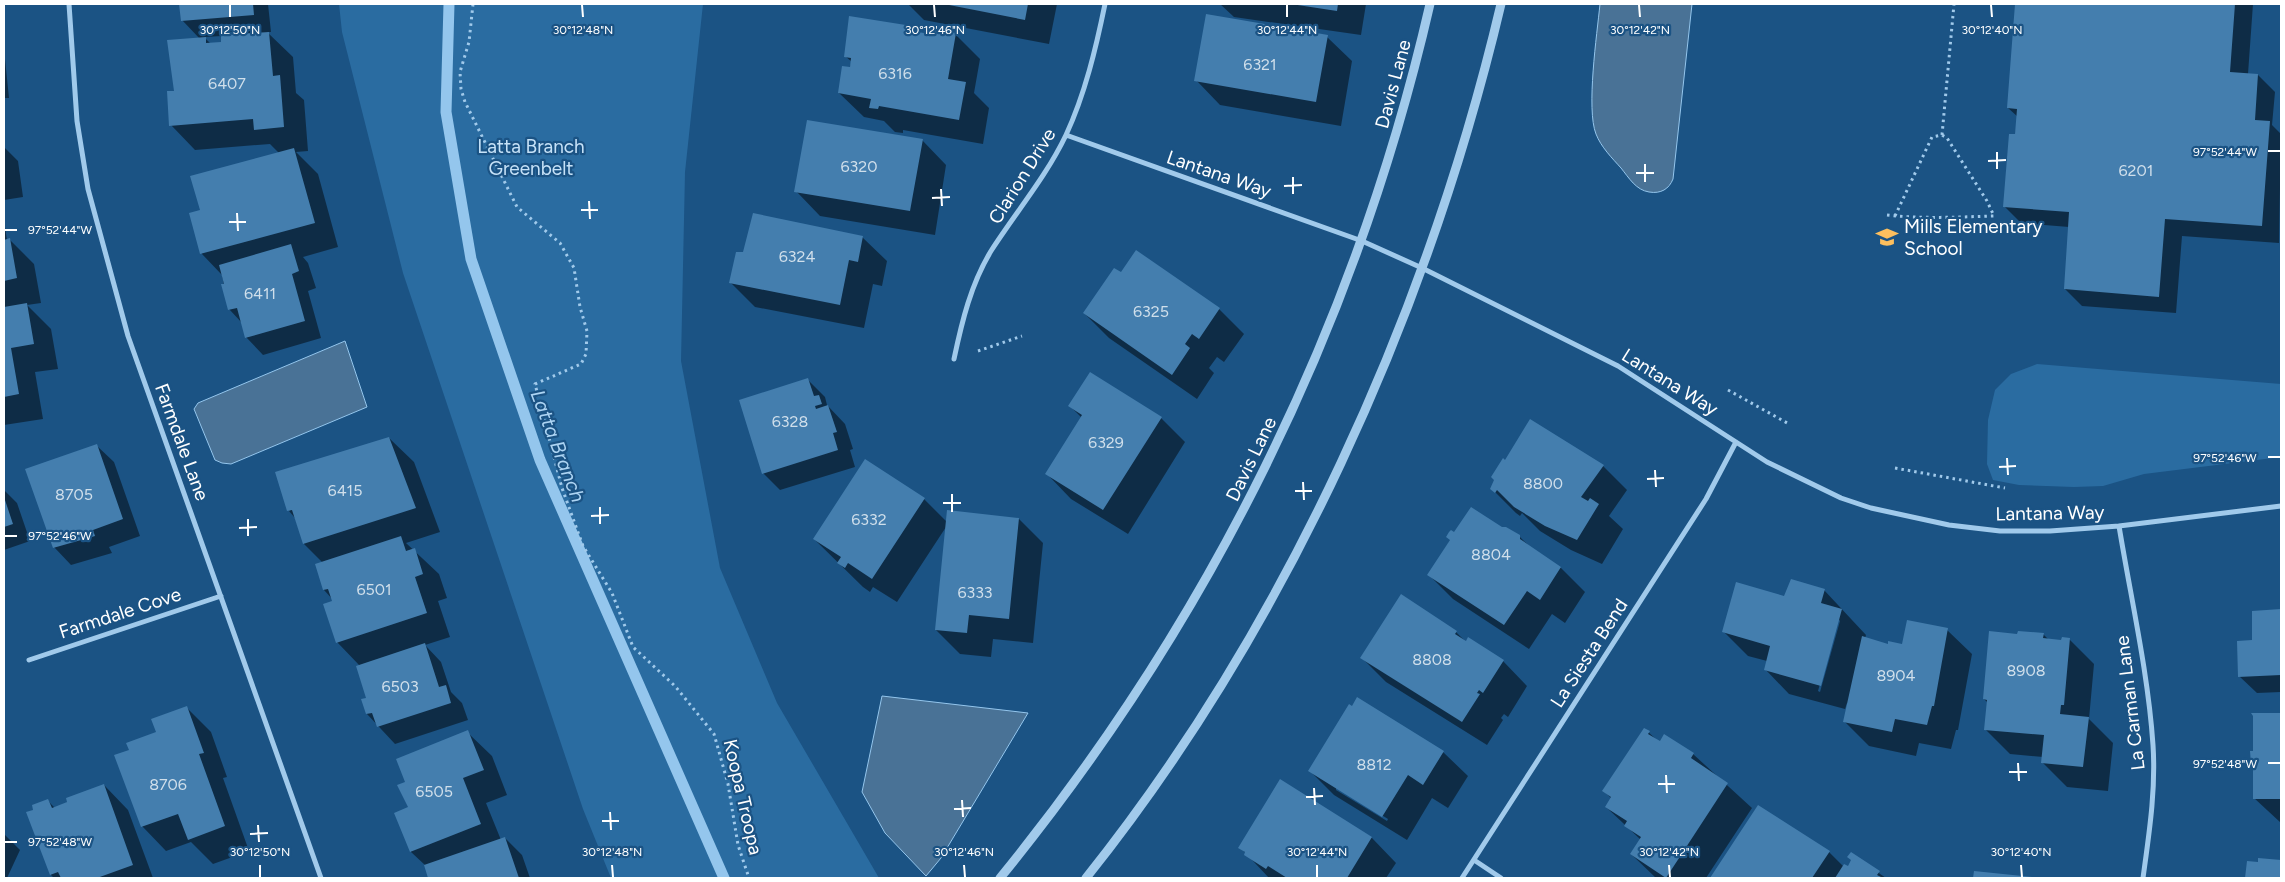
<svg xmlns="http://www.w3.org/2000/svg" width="2285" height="882" font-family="Figtree,sans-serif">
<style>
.green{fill:#2a6ca1}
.water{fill:#497296;stroke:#94c6ed}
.shadow{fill:#0007;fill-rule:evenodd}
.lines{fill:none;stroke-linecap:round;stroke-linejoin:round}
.stream{stroke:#94c6ed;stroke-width:11}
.building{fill:#447eae}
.path{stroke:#a1caeb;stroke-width:3;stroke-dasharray:2.5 4;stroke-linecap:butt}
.minor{stroke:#a1caeb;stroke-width:5}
.tertiary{stroke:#a1caeb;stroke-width:9}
.ticks{fill:none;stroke:#fff;stroke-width:2}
.labels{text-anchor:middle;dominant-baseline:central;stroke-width:4.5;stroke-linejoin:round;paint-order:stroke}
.number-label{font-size:16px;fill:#d0dfeb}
.street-label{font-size:19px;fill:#fff;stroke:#1b5384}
.park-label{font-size:19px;fill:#c6e2f8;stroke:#1b5384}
.poi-label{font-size:19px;fill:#fff;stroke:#1b5384;text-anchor:start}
.water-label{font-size:20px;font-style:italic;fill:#add4f3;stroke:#1b5384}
.ticks-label{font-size:12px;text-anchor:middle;fill:#fff;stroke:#1b5384;stroke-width:4.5;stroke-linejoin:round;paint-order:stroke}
</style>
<rect width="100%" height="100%" fill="#1b5384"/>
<!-- green -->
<path class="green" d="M 339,4 L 703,4 L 685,172 L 681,361 L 720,568 L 777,703 L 879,878 L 611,878 L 583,809 L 403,273 L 342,32 Z
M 2037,364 L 2281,384 L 2281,457 L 2144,474 L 2103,486 L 2074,487 L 2019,485 L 1993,480 L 1987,464 L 1988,420 L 1995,390 L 2011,374 Z"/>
<!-- water -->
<path class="water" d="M 1600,4 L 1692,4 L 1673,179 C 1669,189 1661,194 1649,192 C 1636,190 1629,178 1621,168 C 1612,158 1601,147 1596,134 C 1586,109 1597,34 1600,4 Z
M 345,341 L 367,407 L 231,464 L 222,463 L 215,460 L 194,409 L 198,403 Z
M 882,696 L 1028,713 L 941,858 L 926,876 L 885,833 L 862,792 Z"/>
<!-- shadow -->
<path class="shadow" d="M 181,4 L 268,4 L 271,32 L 267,32 L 293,57 L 296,93 L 304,100 L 308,151 L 296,152 L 318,174 L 338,247 L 303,257 L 308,263 L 316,288 L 308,291 L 321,338 L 263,355 L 246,337 L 242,323 L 229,309 L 222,275 L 202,254 L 190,214 L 201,211 L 279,153 L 270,144 L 195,150 L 171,125 L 175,92 L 200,39 L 182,20 ZM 222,36 L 222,43 L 211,44 L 204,37 Z
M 908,4 L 1057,4 L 1049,44 L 924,20 Z
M 1220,4 L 1366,4 L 1361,35 L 1234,17 Z
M 2016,4 L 2253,4 L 2248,74 L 2258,75 L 2275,92 L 2272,125 L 2281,134 L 2279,243 L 2182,236 L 2176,313 L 2082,306 L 2065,289 L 2069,227 L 2021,223 L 2004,206 L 2018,117 L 2008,108 Z
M 911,27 L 917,33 L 956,35 L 980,59 L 974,93 L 989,108 L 983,144 L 903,130 L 903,133 L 895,132 L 884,121 L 864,117 L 839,93 L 852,62 L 845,56 Z
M 1327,37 L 1352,61 L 1341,126 L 1220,105 L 1196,80 Z
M 4,58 L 5,59 L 9,98 L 4,98 Z
M 922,140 L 946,165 L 935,235 L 820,216 L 796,191 Z
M 4,147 L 18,161 L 23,197 L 4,200 Z
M 4,221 L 7,240 L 10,240 L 34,264 L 41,303 L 27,305 L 51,329 L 58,369 L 35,372 L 43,419 L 4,425 Z
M 862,237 L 887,261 L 882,286 L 873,284 L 864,328 L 755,307 L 730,282 Z
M 1137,252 L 1219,309 L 1244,334 L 1224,362 L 1217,357 L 1209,368 L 1214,373 L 1197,399 L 1109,338 L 1084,313 L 1122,274 Z
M 807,379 L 825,397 L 827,405 L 845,424 L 853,449 L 850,450 L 855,467 L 780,490 L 763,473 Z
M 1070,406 L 1161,418 L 1185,442 L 1128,534 L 1071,499 L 1047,474 L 1082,418 Z
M 389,438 L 414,462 L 440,532 L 406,543 L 439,574 L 447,598 L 438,601 L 450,637 L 425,645 L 441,662 L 451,692 L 462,703 L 468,720 L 395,744 L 367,714 L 363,700 L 368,699 L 360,666 L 337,642 L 334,601 L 324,590 L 323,563 L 304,544 L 295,518 L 289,511 Z
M 96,445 L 114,462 L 140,536 L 109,547 L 112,553 L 71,565 L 54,547 Z
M 1603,466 L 1627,490 L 1609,516 L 1623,529 L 1602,564 L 1571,550 L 1540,531 L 1522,513 L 1520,516 L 1516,513 L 1491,488 Z
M 4,490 L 17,503 L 30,541 L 4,550 Z
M 924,499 L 947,522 L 1019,519 L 1043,543 L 1033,643 L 993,639 L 991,657 L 960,654 L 936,630 L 946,527 L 897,602 L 873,587 L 870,592 L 863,587 L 814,539 Z
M 1501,529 L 1519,536 L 1532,549 L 1561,568 L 1585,592 L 1565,623 L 1552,614 L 1529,649 L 1453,599 L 1429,575 L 1454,534 Z
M 1824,590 L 1866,635 L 1865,638 L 1889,645 L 1903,645 L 1947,630 L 1972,654 L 1958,730 L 1956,730 L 1951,749 L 1919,743 L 1916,756 L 1869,746 L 1845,722 L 1849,704 L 1847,703 L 1845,709 L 1789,694 L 1765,669 L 1767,661 L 1748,656 L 1724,632 L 1785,598 ZM 1838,618 L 1840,621 L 1820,692 L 1818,691 Z
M 1401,596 L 1456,632 L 1466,642 L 1503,661 L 1527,686 L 1508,717 L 1504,714 L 1501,718 L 1503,720 L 1487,745 L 1386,682 L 1362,658 Z
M 2281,610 L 2281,692 L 2257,693 L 2239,676 L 2253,641 L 2253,612 Z
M 2043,634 L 2049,640 L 2062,641 L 2069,639 L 2094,664 L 2089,719 L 2113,743 L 2108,791 L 2067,787 L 2043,763 L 2043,757 L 2010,754 L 1985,729 L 1988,703 L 1984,699 L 2018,636 Z
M 187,708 L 211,732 L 227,777 L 223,778 L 249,851 L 213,864 L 191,842 L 166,851 L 142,826 L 131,750 L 157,733 Z
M 2253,714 L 2281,714 L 2281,823 L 2254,798 L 2255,766 L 2252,763 L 2255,752 Z
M 1645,729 L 1660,743 L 1693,754 L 1752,808 L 1706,878 L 1656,878 L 1631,854 L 1641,840 L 1606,807 L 1612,799 L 1604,791 Z
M 467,732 L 492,756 L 507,795 L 486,803 L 501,840 L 505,838 L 522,855 L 530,878 L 431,878 L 426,866 L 411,852 L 396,813 L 410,808 L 406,783 Z
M 1443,752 L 1468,776 L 1448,808 L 1432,798 L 1407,840 L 1334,795 L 1310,771 ZM 1336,787 L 1388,819 L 1387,821 L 1336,790 Z
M 1281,781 L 1372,838 L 1396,863 L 1386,878 L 1269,878 L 1240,847 Z
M 104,785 L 128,810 L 153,878 L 54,878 L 51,875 L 48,801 L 55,808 Z
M 1758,806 L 1829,852 L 1844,867 L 1848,868 L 1852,861 L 1851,854 L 1886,878 L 1712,878 Z
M 4,834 L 20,850 L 7,878 L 4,878 Z
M 2260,859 L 2281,861 L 2281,878 L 2246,878 L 2248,862 L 2259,863 Z
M 1975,872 L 2032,878 L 1974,878 Z"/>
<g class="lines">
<!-- stream -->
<path class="stream" d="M 449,4 L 446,112 L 471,259 L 540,460 L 724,878"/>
</g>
<!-- building -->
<path class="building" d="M 179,4 L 253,4 L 254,15 L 181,21 Z
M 944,4 L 1028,4 L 1025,20 Z
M 1291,4 L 1338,4 L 1337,11 Z
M 2015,4 L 2235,4 L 2230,72 L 2258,74 L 2255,120 L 2270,121 L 2262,226 L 2165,219 L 2159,297 L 2064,289 L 2069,212 L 2003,207 L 2009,134 L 2015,134 L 2017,109 L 2007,108 Z
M 1206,14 L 1328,35 L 1316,102 L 1194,81 Z
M 849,16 L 912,26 L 911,31 L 924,33 L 925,28 L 956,33 L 948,79 L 966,82 L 959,120 L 879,106 L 878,109 L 869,108 L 871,99 L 838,93 L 842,66 L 850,67 L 851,58 L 844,57 Z
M 269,32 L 273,76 L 280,75 L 284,127 L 254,130 L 253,119 L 169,126 L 167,91 L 174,91 L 167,40 L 206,37 L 206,43 L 221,42 L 221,35 Z
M 807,120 L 923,139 L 910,211 L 794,192 Z
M 294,148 L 315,223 L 200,254 L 189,213 L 200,210 L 190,176 Z
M 753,213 L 863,236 L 858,262 L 849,260 L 840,305 L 729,283 L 736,252 L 743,252 Z
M 10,238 L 17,278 L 4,281 L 4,240 Z
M 291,244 L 299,271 L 292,274 L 305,321 L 245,338 L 237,308 L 228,310 L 221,284 L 224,284 L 219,265 Z
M 1136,250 L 1220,308 L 1199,339 L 1192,334 L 1185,344 L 1190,348 L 1172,375 L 1083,313 L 1114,268 L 1121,272 Z
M 27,303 L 34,344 L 11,348 L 19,394 L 4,397 L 4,307 Z
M 1090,372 L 1162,417 L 1103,510 L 1045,474 L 1082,415 L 1068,406 Z
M 808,378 L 814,396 L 819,395 L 822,404 L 815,406 L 816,409 L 828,405 L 837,432 L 833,433 L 838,450 L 762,474 L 739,400 Z
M 1530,419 L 1604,465 L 1581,497 L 1588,501 L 1590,498 L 1599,504 L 1577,540 L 1545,526 L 1514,507 L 1497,490 L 1495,493 L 1490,489 L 1494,480 L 1491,477 L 1503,458 L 1505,460 Z
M 389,437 L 416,508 L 303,544 L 292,510 L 287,511 L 275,472 Z
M 97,444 L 123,519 L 93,530 L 95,536 L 53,548 L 25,469 Z
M 865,459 L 925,498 L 872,579 L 848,563 L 845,568 L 837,563 L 841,557 L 813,539 Z
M 4,497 L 13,524 L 4,527 Z
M 1471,507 L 1502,527 L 1506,527 L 1520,535 L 1520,539 L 1561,567 L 1540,600 L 1527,591 L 1504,625 L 1427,575 L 1450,540 L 1446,537 L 1449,532 L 1451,530 L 1454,532 Z
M 947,510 L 1019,518 L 1009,619 L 969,615 L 967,633 L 935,630 Z
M 401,536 L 406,551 L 415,548 L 423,574 L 415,577 L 427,613 L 336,643 L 323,604 L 332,601 L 328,589 L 323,590 L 315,564 Z
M 1791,579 L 1825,589 L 1821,603 L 1842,609 L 1821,686 L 1764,670 L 1770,646 L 1722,632 L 1736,582 L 1784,596 Z
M 1401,594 L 1457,631 L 1455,634 L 1466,641 L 1468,637 L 1504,660 L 1483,693 L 1479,690 L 1477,693 L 1480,694 L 1462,722 L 1360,658 Z
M 2281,609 L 2281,675 L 2238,677 L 2237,641 L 2252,640 L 2252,611 Z
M 1907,620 L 1948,628 L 1934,706 L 1932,706 L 1927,725 L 1895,719 L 1892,732 L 1843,722 L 1862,636 L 1888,644 L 1888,641 L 1902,644 Z
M 1989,631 L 2017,634 L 2018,631 L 2044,633 L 2043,638 L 2061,640 L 2062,637 L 2070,638 L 2064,705 L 2061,705 L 2060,714 L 2089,717 L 2083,767 L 2041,763 L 2044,735 L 1984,730 L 1987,700 L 1983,699 Z
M 425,643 L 439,687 L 446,685 L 451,703 L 377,727 L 372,713 L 366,714 L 361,699 L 366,698 L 356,666 Z
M 1357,697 L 1444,751 L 1423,785 L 1408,775 L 1382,817 L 1308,771 L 1349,704 L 1352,706 Z
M 187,706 L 204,753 L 199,754 L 225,826 L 188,840 L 178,814 L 141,827 L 114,755 L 129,750 L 126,743 L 156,732 L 151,719 Z
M 2251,713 L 2281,713 L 2281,799 L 2253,799 L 2253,764 L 2251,764 L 2250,751 L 2253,751 L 2253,716 Z
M 1644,728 L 1650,731 L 1648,734 L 1660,741 L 1664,734 L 1694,753 L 1691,758 L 1728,783 L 1666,878 L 1630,854 L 1641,837 L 1624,826 L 1627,821 L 1605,807 L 1611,797 L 1602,791 Z
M 468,730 L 484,770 L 463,778 L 481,824 L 410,852 L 394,813 L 408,807 L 397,785 L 405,782 L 396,759 Z
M 1280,779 L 1372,837 L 1347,878 L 1287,878 L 1268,866 L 1266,869 L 1244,855 L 1245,852 L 1238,848 Z
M 104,784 L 133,865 L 97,878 L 61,878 L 58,872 L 50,875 L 26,812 L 33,810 L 32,805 L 48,799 L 52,808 L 67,802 L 66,798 Z
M 1758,805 L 1830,851 L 1812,878 L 1710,878 Z
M 505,837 L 519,878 L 428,878 L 424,865 Z
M 1851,852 L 1880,871 L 1877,875 L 1883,878 L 1835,878 L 1844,864 L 1848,866 L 1851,860 L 1847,857 Z
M 2258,858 L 2281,860 L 2281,878 L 2245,878 L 2247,861 L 2258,862 Z
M 1974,871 L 2032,877 L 2032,878 L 1973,878 Z"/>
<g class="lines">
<!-- path -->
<path class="path" d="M 473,4 L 469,42 L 460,72 L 461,89 L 465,102 L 517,207 L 560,243 L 574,268 L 580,307 L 587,331 L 586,354 L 581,364 L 535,384 L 562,488 L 583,546 L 612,593 L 633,647 L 675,686 L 714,734 L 728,784 L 738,845 L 749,878
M 1942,135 L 1954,4
M 1887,215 C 1923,219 1958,217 1994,216 L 1987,201 L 1947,138 L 1942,135 L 1932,137 L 1895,216
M 978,351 L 1022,336
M 1728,390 L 1789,424
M 1895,468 L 2005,488"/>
<!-- minor -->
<path class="minor" d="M 69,4 L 77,121 L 88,189 L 128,336 L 321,878
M 1066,135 L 1362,241 L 1422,268 L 1618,366 L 1767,462 L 1841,498 L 1871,508 L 1949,525 L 2000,531 L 2050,531 L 2119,526 L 2281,506
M 954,359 C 962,321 971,284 991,251 C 1016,212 1046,177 1066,135 C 1085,94 1096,48 1105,4
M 2119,526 C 2131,599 2148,672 2153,745 C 2156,790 2149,834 2143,878
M 29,660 L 221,596
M 1474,860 L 1501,878
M 1462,878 L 1706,499 L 1736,442"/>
<!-- tertiary -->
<path class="tertiary" d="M 1000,878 C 1209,622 1356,326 1430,4
M 1086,878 C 1285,629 1428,313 1501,4"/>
</g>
<!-- ticks -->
<path class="ticks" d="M 230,5 L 230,17M 582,5 L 583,17M 934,5 L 935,17M 1287,5 L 1287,17M 1639,5 L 1640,17M 1991,5 L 1992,17M 2268,151 L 2280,151M 1997,152 L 1997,169M 1988,161 L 2006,160M 1645,164 L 1645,182M 1636,173 L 1654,173M 1293,177 L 1293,194M 1284,186 L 1302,185M 941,189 L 942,206M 932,198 L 950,197M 589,201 L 590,219M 581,210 L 598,210M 237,213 L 238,231M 229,222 L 246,222M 5,230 L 17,230M 2268,457 L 2280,457M 2007,458 L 2008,475M 1999,467 L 2016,466M 1655,470 L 1656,487M 1647,479 L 1664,478M 1303,482 L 1304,500M 1295,491 L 1312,491M 952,494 L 952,512M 943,503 L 961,503M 600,507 L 600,524M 591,516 L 609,515M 248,519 L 248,536M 239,528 L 257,527M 5,536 L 17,536M 2018,763 L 2019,781M 2268,763 L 2280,763M 2009,772 L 2027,772M 1666,775 L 1667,793M 1658,784 L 1675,784M 1314,788 L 1315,805M 1306,797 L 1323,796M 962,800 L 963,817M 954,809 L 971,808M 610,812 L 611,830M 602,821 L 619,821M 258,825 L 259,842M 250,834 L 268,833M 5,842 L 17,842M 260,865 L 260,877M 612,865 L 613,877M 964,865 L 965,877M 1317,865 L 1317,877M 1669,865 L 1670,877M 2021,865 L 2022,877"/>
<!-- icons -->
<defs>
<g id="school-bare" transform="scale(1.725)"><path d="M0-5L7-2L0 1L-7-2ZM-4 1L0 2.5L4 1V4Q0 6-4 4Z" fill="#fdbf5e" stroke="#1b5384" stroke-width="2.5" paint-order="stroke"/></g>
</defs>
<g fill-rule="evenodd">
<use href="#school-bare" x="1887" y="237"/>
</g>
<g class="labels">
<!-- number labels -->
<g class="number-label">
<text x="1260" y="64">6321</text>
<text x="895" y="73">6316</text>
<text x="227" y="83">6407</text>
<text x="859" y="166">6320</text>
<text x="2136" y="170">6201</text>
<text x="797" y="256">6324</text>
<text x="260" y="293">6411</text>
<text x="1151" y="311">6325</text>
<text x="790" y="421">6328</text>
<text x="1106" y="442">6329</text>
<text x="1543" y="483">8800</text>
<text x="345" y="490">6415</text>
<text x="74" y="494">8705</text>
<text x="869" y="519">6332</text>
<text x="1491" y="554">8804</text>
<text x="374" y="589">6501</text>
<text x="975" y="592">6333</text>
<text x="1432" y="659">8808</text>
<text x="2026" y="670">8908</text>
<text x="1896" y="675">8904</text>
<text x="400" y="686">6503</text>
<text x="1374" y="764">8812</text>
<text x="168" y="784">8706</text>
<text x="434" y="791">6505</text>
</g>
<!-- street labels -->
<g class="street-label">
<text transform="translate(1393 84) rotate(-75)">Davis Lane</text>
<text transform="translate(1219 174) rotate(19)">Lantana Way</text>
<text transform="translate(1022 176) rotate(-58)">Clarion Drive</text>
<text transform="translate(1670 382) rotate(32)">Lantana Way</text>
<text transform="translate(182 442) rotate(70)">Farmdale Lane</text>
<text transform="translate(1251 459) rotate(-64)">Davis Lane</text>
<text transform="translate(2050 513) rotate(-1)">Lantana Way</text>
<text transform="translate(120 613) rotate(-18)">Farmdale Cove</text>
<text transform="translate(1589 653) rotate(-57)">La Siesta Bend</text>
<text transform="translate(2130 703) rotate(-97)">La Carman Lane</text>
<text transform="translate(743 797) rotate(77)">Koopa Troopa</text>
</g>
<!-- park labels -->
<g class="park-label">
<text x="531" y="146">Latta Branch<tspan x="531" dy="22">Greenbelt</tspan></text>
</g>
<!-- poi labels -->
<g class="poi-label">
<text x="1904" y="226">Mills Elementary<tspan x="1904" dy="22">School</tspan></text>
</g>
<!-- water labels -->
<g class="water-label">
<text transform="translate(558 446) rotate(69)">Latta Branch</text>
</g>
</g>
<g class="ticks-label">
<text x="230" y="34">30°12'50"N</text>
<text x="583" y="34">30°12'48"N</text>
<text x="935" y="34">30°12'46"N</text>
<text x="1287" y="34">30°12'44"N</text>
<text x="1640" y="34">30°12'42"N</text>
<text x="1992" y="34">30°12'40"N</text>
<text x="2225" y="156">97°52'44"W</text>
<text x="60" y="234">97°52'44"W</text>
<text x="2225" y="462">97°52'46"W</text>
<text x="60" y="540">97°52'46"W</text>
<text x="2225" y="768">97°52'48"W</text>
<text x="60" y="846">97°52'48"W</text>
<text x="260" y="856">30°12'50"N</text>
<text x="612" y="856">30°12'48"N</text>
<text x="964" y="856">30°12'46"N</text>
<text x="1317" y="856">30°12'44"N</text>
<text x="1669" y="856">30°12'42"N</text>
<text x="2021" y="856">30°12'40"N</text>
</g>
<!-- border -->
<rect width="2285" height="882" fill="none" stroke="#ffffff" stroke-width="10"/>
</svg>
